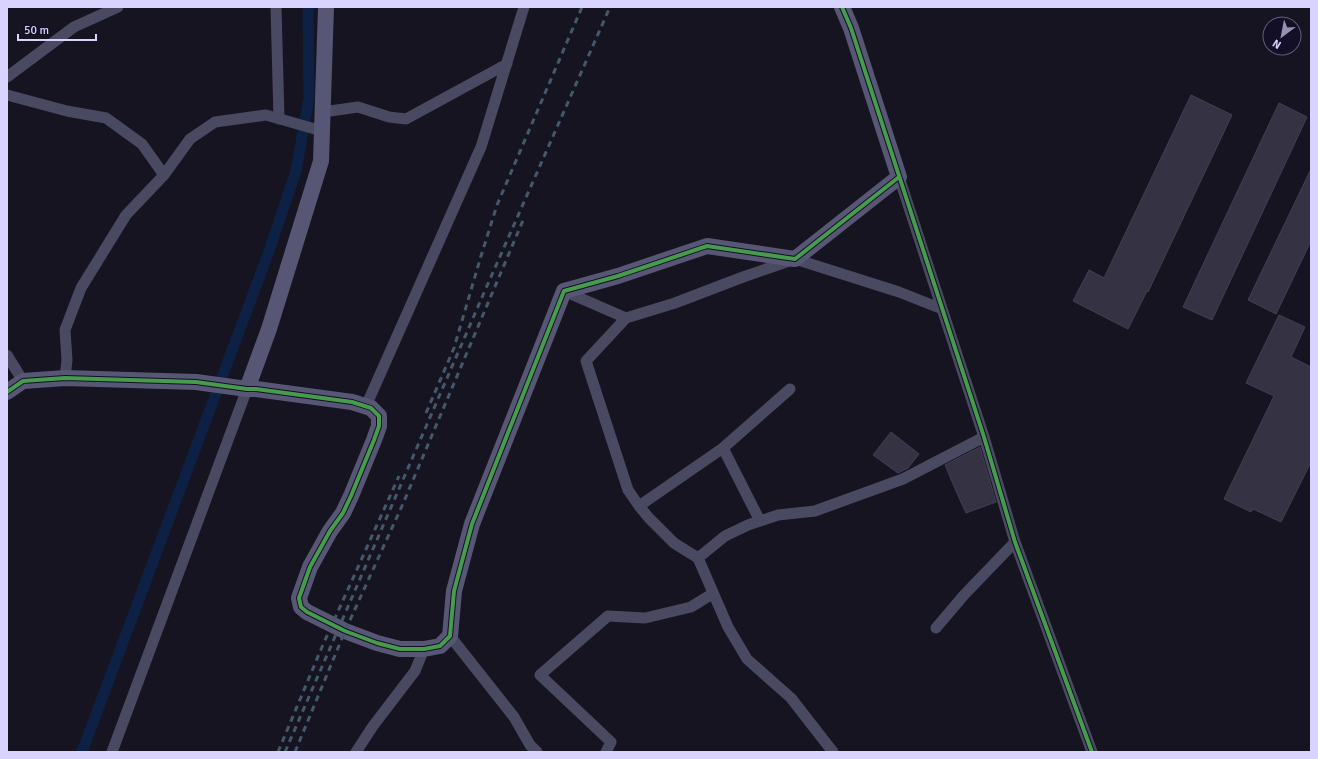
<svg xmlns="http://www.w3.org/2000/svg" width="1318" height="759" font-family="Signika,sans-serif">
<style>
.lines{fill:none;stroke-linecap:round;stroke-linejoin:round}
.canal{stroke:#0d2144;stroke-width:11}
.building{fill:#343243;stroke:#433f54}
.street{stroke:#4a4962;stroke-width:11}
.secondary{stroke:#575674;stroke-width:16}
.rail{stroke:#43596b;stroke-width:3;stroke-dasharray:6 5;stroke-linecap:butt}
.cycleway-casing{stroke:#130f26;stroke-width:6}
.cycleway{stroke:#469c4c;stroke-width:4}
</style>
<rect width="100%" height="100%" fill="#161421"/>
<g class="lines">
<!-- canal -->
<path class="canal" d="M 82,752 L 268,254 L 296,171 L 309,98 L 308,7"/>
</g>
<!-- building -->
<path class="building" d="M 1191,95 L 1232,115 L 1148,292 L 1147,291 L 1128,329 L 1073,301 L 1089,270 L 1104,278 Z
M 1279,103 L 1307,117 L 1212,320 L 1183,307 Z
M 1311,169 L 1311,241 L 1276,314 L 1248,300 Z
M 1279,315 L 1305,327 L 1291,357 L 1311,367 L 1311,462 L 1281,522 L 1253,509 L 1251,512 L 1224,499 L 1274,396 L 1246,383 Z
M 891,432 L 919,454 L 908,468 L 898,473 L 873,455 Z
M 980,447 L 996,502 L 966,513 L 956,491 L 945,465 Z"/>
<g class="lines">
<!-- street -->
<path class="street" d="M 276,7 L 279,119
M 7,77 L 74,27 L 118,7
M 7,95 L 67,111 L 106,118 L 142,144 L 164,175
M 323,112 L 358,107 L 389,117 L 406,119 L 507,64
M 899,177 L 984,437 L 1015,542 L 1092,752
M 564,291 L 626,318 L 586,361 L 628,490 L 639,506 L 649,518 L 674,543 L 698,558 L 728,627 L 747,659 L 791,698 L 833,752
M 626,318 L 675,303 L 743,277 L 795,259 L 899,292 L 942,309
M 7,355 L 23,381
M 65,378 L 67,360 L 65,330 L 81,288 L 126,215 L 164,175 L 190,139 L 215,122 L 266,115 L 322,131
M 366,406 L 481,147 L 524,7
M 639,506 L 723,448
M 760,521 L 723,448 L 790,389
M 698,558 L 725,536 L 748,525 L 778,515 L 815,511 L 903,479 L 984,437
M 936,628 L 964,595 L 1015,542
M 450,636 L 514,717 L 530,745 L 537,752
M 112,752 L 247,389
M 356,752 L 373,726 L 415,671 L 424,649
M 606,752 L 611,742 L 540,675 L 608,616 L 645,618 L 691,607 L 712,594"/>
<!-- secondary -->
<path class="secondary" d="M 247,389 L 269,329 L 321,161 L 326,7
M 7,392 L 23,381 L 65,378 L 196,382 L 247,389 L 256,389 L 352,402 L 371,408 L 379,416 L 379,426 L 374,440 L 351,496 L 343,513 L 330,531 L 310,567 L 299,598 L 301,607 L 307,612 L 345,631 L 377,643 L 400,649 L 424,649 L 440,646 L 450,636 L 454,591 L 472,524 L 564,291 L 618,276 L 707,246 L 795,259 L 899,177 L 851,28 L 842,7"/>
<!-- rail -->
<path class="rail" d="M 426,413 L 454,348 L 481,256 L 497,205 L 582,7
M 278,752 L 322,647 L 399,476
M 285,752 L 483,295 L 610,7
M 295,752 L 345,631 L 402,506 L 524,218"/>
<!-- cycleway casing -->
<g class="cycleway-casing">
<path id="cycleway" d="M 842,7 L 851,28 L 984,437 L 1015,542 L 1092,752
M 7,392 L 23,381 L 65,378 L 196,382 L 247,389 L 256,389 L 352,402 L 371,408 L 379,416 L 379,426 L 374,440 L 351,496 L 343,513 L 330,531 L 310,567 L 299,598 L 301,607 L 307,612 L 345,631 L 377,643 L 400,649 L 424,649 L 440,646 L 450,636 L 454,591 L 472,524 L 564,291 L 618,276 L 707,246 L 795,259 L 899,177"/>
</g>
<!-- cycleway -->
<use href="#cycleway" class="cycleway"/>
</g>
<!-- border -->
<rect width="1318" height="759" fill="none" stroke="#d9d4ff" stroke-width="16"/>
<!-- north arrow -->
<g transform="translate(1282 36) rotate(212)"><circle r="19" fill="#130f26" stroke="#625e7d"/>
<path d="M0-3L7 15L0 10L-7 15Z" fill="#9591b1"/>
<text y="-6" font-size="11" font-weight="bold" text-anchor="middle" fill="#d9d4ff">N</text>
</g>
<!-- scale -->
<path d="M18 34v6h78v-6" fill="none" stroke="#d9d4ff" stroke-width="2"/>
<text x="24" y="34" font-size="12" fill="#d9d4ff" stroke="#130f26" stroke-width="3" paint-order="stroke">50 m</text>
</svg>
